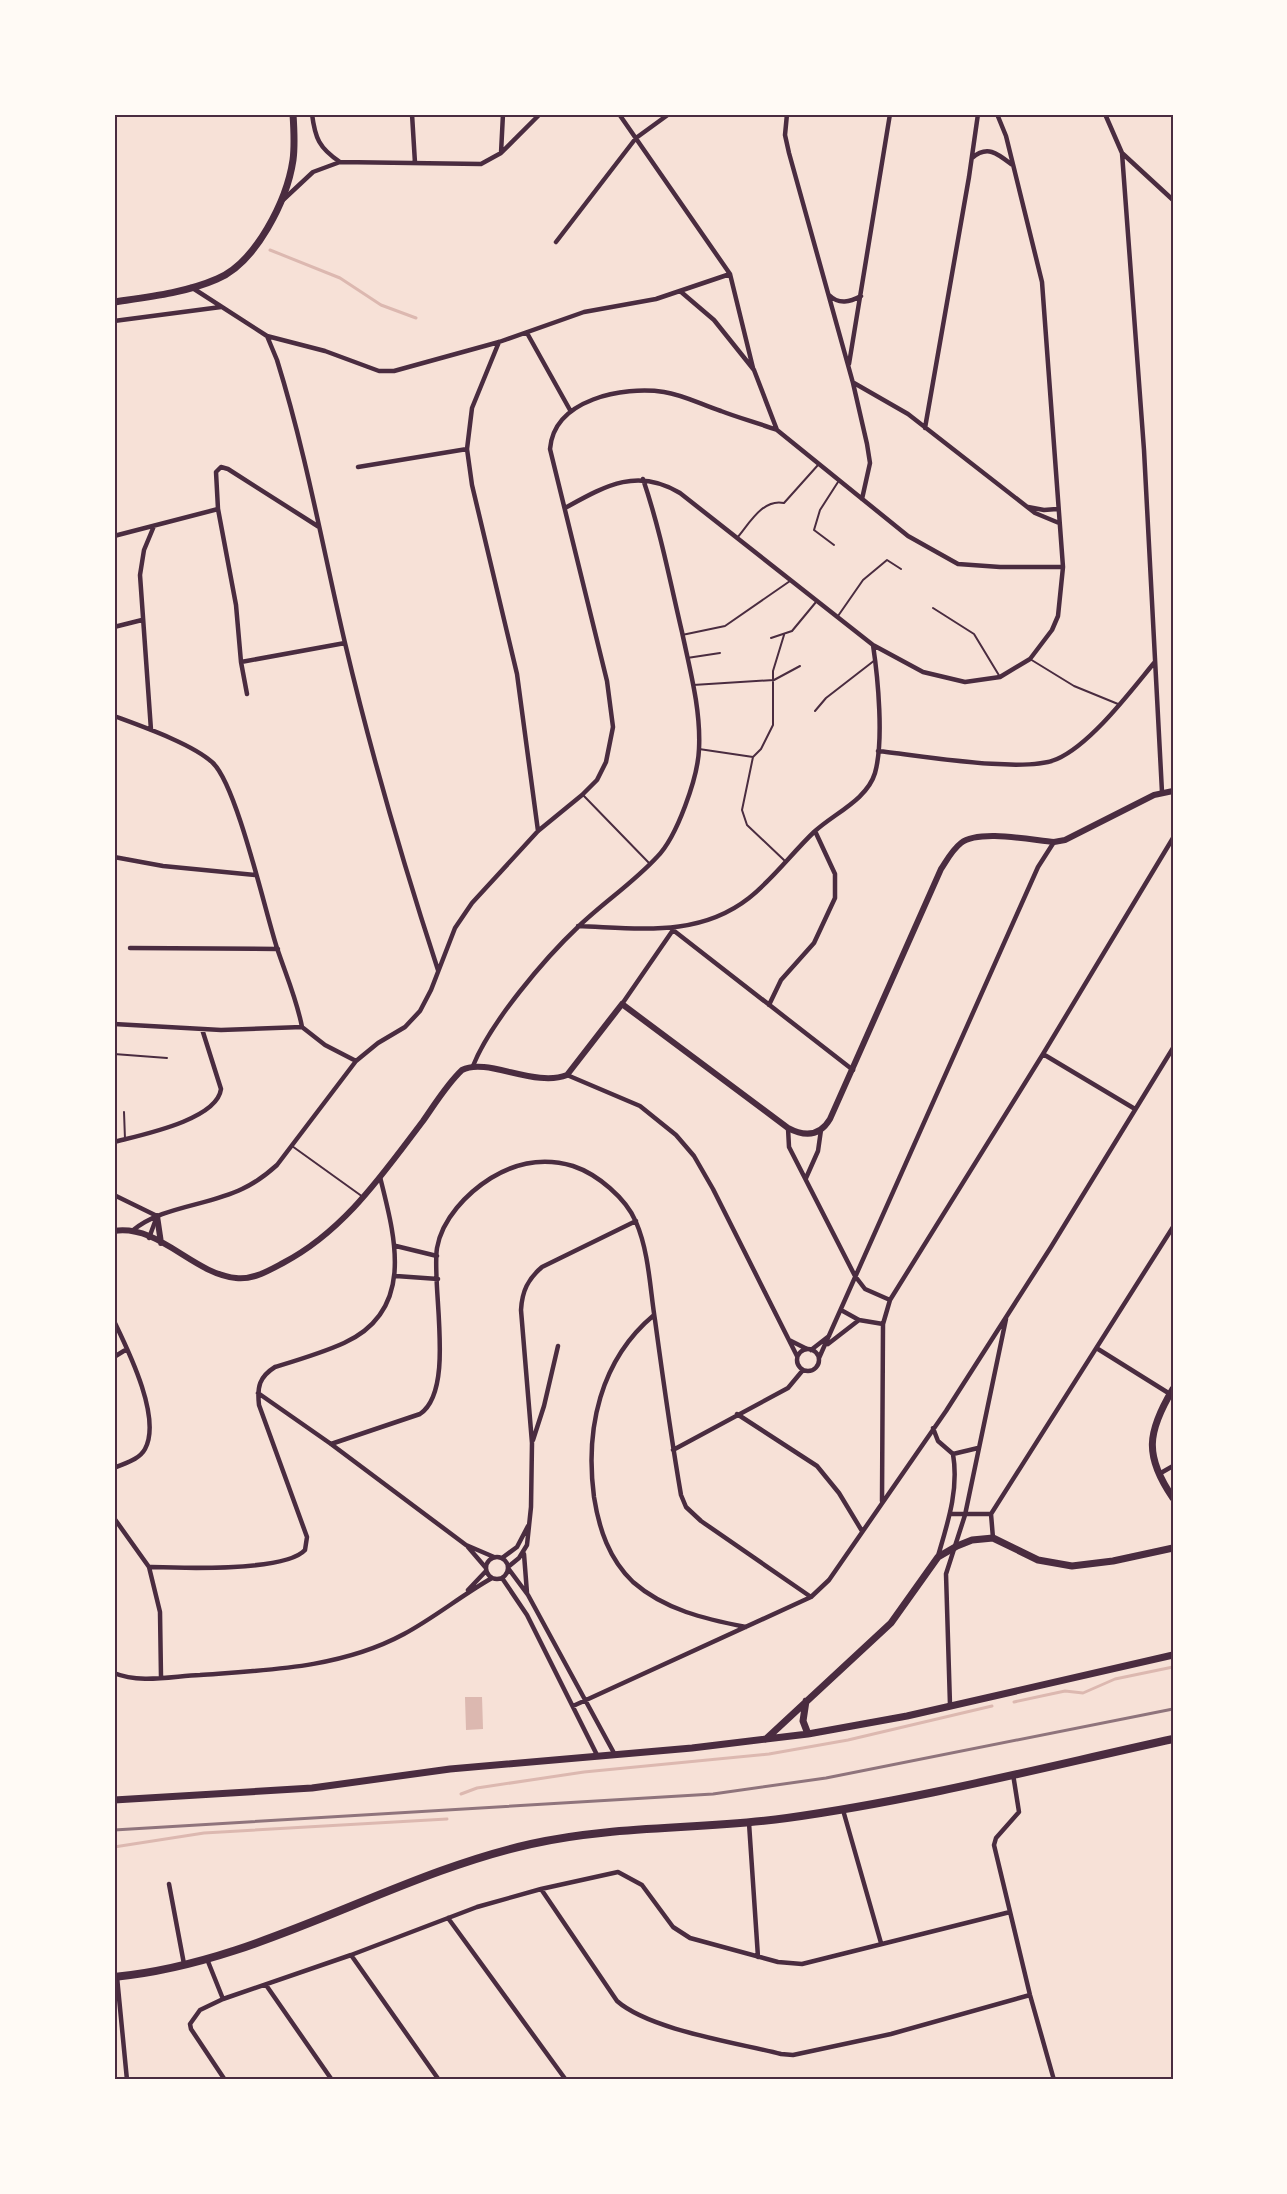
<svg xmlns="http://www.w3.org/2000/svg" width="1287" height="2194" font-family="'Archivo Narrow',sans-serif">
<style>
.water{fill:#dcb8b0}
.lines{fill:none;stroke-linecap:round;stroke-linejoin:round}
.stream{stroke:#dcb8b0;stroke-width:3}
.service{stroke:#4a2c40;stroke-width:2}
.minor{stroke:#4a2c40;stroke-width:4.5}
.tertiary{stroke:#4a2c40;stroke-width:6}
.secondary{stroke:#4a2c40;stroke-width:7}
.trunk{stroke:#4a2c40;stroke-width:8}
.rail{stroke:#8f747c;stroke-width:3}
.neatline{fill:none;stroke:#4a2c40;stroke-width:2}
</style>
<rect width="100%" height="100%" fill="#f7e1d7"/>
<!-- water -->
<path class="water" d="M 465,1697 L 482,1697 L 483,1729 L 466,1730 Z"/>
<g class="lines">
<!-- stream -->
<path class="stream" d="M 270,250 L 340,278 L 381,305 L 416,318
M 1014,1702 L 1065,1691 L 1083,1693 L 1115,1679 L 1173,1667
M 461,1794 L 477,1788 L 584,1772 L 769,1754 L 848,1740 L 992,1706
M 114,1847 L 204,1833 L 447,1819"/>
<!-- service -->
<path class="service" d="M 737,538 C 749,524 763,498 784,503 L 818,465
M 834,545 L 814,530 L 820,510 L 838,482
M 933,608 L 974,634 L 1000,677
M 838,616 L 863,580 L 887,560 L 901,569
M 682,635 L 725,626 L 790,581
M 784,635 L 773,671 L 773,725 L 761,749 L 753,757 L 742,810 L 747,825 L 785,861
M 771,638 L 792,631 L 816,602
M 687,658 L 720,653
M 1030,659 L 1074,686 L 1118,704
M 693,685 L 774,680 L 800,666
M 815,711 L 826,698 L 875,660
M 699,749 L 753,757
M 583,795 L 650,864
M 114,1054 L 167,1058
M 124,1112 L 125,1139
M 292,1146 L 363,1197"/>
<!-- minor -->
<path class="minor" d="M 312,114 C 315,138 319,148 340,162
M 412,114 L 415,163
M 619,114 L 730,274 L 753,368
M 787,114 L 785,135 L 789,153 L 853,383 L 867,444 L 870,463 L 862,499
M 1105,114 L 1122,153 L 1173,200
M 501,153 L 503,114
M 1122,153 L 1144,450 L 1162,792
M 972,158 C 987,145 997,153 1011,164
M 283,200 L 313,172 L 340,162 L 481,164 L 501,153 L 540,114
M 556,242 L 636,138 L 669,114
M 191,287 L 267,336 L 277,360 C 306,453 323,549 345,643 C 371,753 403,863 438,970
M 680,291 L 714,320 L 754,370 L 777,430 L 908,536 L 958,564 L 1000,567 L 1063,567
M 829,295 C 839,305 850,302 861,296
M 114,321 L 221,307
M 527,333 L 570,410
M 267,336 L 325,351 L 379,371 L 394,371 L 499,342 L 584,312 L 656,299 L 730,274
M 499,342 L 472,408 L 467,449 L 472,485 L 517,674 L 538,831
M 849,364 L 890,114
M 854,383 L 908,414 L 1035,513 L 1059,523
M 925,428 L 969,177 L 978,114
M 358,467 L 467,449
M 1028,507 L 1044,510 L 1057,509
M 565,508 C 605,486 637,467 680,493 L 873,645 L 923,672 L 965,682 L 1000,677 L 1030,659 L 1052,630 L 1058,616 L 1063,567 L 1042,282 L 1006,136 L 997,114
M 319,527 L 228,469 L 221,467 L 216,472 L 218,509 L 236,605 L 241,662 L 345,643
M 114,536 L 218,509
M 114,627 L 142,620
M 241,662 L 247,694
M 114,716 C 141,726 193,744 213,763 C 237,786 265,911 277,948 C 286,975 297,1000 302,1027 L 325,1045 L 356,1061
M 151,730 L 140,575 L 144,550 L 154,526
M 878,751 C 918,755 1024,774 1057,759 C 1091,744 1130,692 1154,663
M 114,857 L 163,866 L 255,875
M 578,926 C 638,928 698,938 749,898 C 773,879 792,853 814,832 C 833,814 867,800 875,773 C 884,741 878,678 873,645
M 130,948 L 278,949
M 622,1004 L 673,930 L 853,1070
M 769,1005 L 781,980 L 814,943 L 835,898 L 835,874 L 815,831
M 114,1024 L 221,1030 L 302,1027
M 1043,1054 L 1135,1109
M 473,1066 C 490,1023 544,959 579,926 C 604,902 633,883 657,857 C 677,837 698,777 699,749 C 701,710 690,670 682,632 C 670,581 660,529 643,479
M 567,1075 L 640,1106 L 676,1135 L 694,1156 L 713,1189 L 797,1356
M 788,1128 L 789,1147 L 855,1276 L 865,1289 L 890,1300
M 114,1142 C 141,1135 217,1120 221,1089 L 202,1029
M 806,1178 L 818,1151 L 821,1130
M 114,1195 L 157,1216
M 132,1231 C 162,1206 207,1206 242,1189 C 255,1183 266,1175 277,1165 L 356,1061 L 378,1043 L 405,1027 L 420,1011 L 431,990 L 455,928 L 472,903 L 538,831 L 582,795 L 597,780 L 606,762 L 613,727 L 607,681 L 550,449 C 554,399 623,386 664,392 C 684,395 702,405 721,411 C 739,418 758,423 777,430
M 149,1238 L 156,1219
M 396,1246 L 437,1256
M 396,1276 L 438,1279
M 841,1310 L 859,1320 L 883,1324
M 654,1315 C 600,1360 585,1429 594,1497 C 599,1529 609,1559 633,1582 C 665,1610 705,1619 746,1627
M 114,1321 C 128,1350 162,1418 145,1449 C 139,1460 125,1463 114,1468
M 789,1340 L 807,1349
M 828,1344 L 859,1320
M 1098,1349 L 1170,1394
M797 1360a11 11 0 1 1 22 0a11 11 0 1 1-22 0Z
M 811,1350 L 829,1336
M 114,1357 L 127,1349
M 819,1358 L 1038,867 L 1054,842
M 258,1393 L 331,1444 L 466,1545 L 494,1557
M 737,1414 L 817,1466 L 839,1493 L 862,1531
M 933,1428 L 938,1441 L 953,1454 C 959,1489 948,1522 938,1556
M 533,1440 L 544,1406 L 558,1346
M 331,1444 L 420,1414 C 456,1390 431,1286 437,1248 C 442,1219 467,1193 491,1178 C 517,1162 543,1157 573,1166 C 597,1174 626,1198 636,1222 C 649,1252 650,1289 655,1320 C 663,1379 671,1437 681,1495 L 686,1507 L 701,1521 L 811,1597
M 673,1450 L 788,1388 L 803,1370
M 953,1454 L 978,1448
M 1159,1474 L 1173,1466
M 882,1501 L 883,1324 L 890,1300 L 1043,1054 L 1173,838
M 950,1514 L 991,1514
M 114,1518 L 149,1567 L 160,1612 L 161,1677
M 993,1538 L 991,1514 L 1173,1227
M 468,1547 L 486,1568
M 524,1554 L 527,1593
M486 1568a11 11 0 1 1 22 0a11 11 0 1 1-22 0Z
M 502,1558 L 517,1547 L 528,1526
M 149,1567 C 180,1568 285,1572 305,1550 L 307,1537 L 259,1405 C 257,1387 259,1377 275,1367 C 298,1360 322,1353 344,1343 C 416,1310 395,1237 380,1177
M 508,1567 L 519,1558 L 527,1545 L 531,1507 L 532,1443 L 521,1310 C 522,1291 528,1279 542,1267 L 636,1221
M 508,1568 L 528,1595 L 614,1753
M 502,1578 L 527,1615 L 597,1755
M 468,1590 L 486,1571
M 114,1673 C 140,1684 173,1676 200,1675 C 269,1670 341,1668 404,1634 C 434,1618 462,1595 492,1578
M 950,1705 L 946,1574 L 965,1515 L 1006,1319
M 573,1706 L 811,1597 L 829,1580 L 946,1411 L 1051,1247 L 1173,1048
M 1013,1774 L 1019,1812 L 996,1838 L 994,1845 L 1030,1995 L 1054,2080
M 843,1810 L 881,1943
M 749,1823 L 758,1957
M 169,1884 L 184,1964
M 541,1889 L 617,2001 C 650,2030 738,2043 781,2054 L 793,2055 L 891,2034 L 1030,1995
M 448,1918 L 566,2080
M 351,1955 L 439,2080
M 207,1959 L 223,1999
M 117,1977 L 127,2080
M 266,1985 L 332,2080
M 225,2080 L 191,2029 L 190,2024 L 200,2010 L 223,1999 L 351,1955 L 477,1907 L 541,1889 L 618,1872 L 642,1885 L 673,1927 L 690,1938 L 778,1962 L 802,1964 L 1010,1912"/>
<!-- tertiary -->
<path class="tertiary" d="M 157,1216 L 161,1243
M 114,1231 C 159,1224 193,1274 236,1278 C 253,1280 268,1271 283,1263 C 344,1231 382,1175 423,1121 C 435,1104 447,1084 462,1070 C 487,1057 535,1088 567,1075 L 622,1004 L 788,1128 C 805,1137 820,1136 830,1119 L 941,869 C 947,860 952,850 961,843 C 979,829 1031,840 1054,842 L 1065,840 L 1154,795 L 1173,791"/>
<!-- secondary -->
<path class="secondary" d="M 114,302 C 148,297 185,293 217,279 C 256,263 287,200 293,160 C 295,145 294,129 293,114
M 1173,1389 C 1147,1432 1144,1456 1173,1498
M 806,1701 L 803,1721 L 808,1734
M 766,1739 L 891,1623 L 938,1557 L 957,1546 L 972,1540 L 993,1538 L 1038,1560 L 1072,1566 L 1113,1561 L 1173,1548
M 114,1800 L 312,1788 L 450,1769 L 692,1748 L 808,1734 L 907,1716 L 1173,1655"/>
<!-- trunk -->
<path class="trunk" d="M 114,1977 C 261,1963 388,1876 531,1844 C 615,1825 702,1830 787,1818 C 917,1800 1045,1767 1173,1739"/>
<!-- rail -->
<path class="rail" d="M 114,1830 L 713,1794 L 826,1778 L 1173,1709"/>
</g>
<!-- border -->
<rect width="1287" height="2194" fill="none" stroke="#fffaf5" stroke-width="231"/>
<rect x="116" y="116" width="1056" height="1962" class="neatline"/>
</svg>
